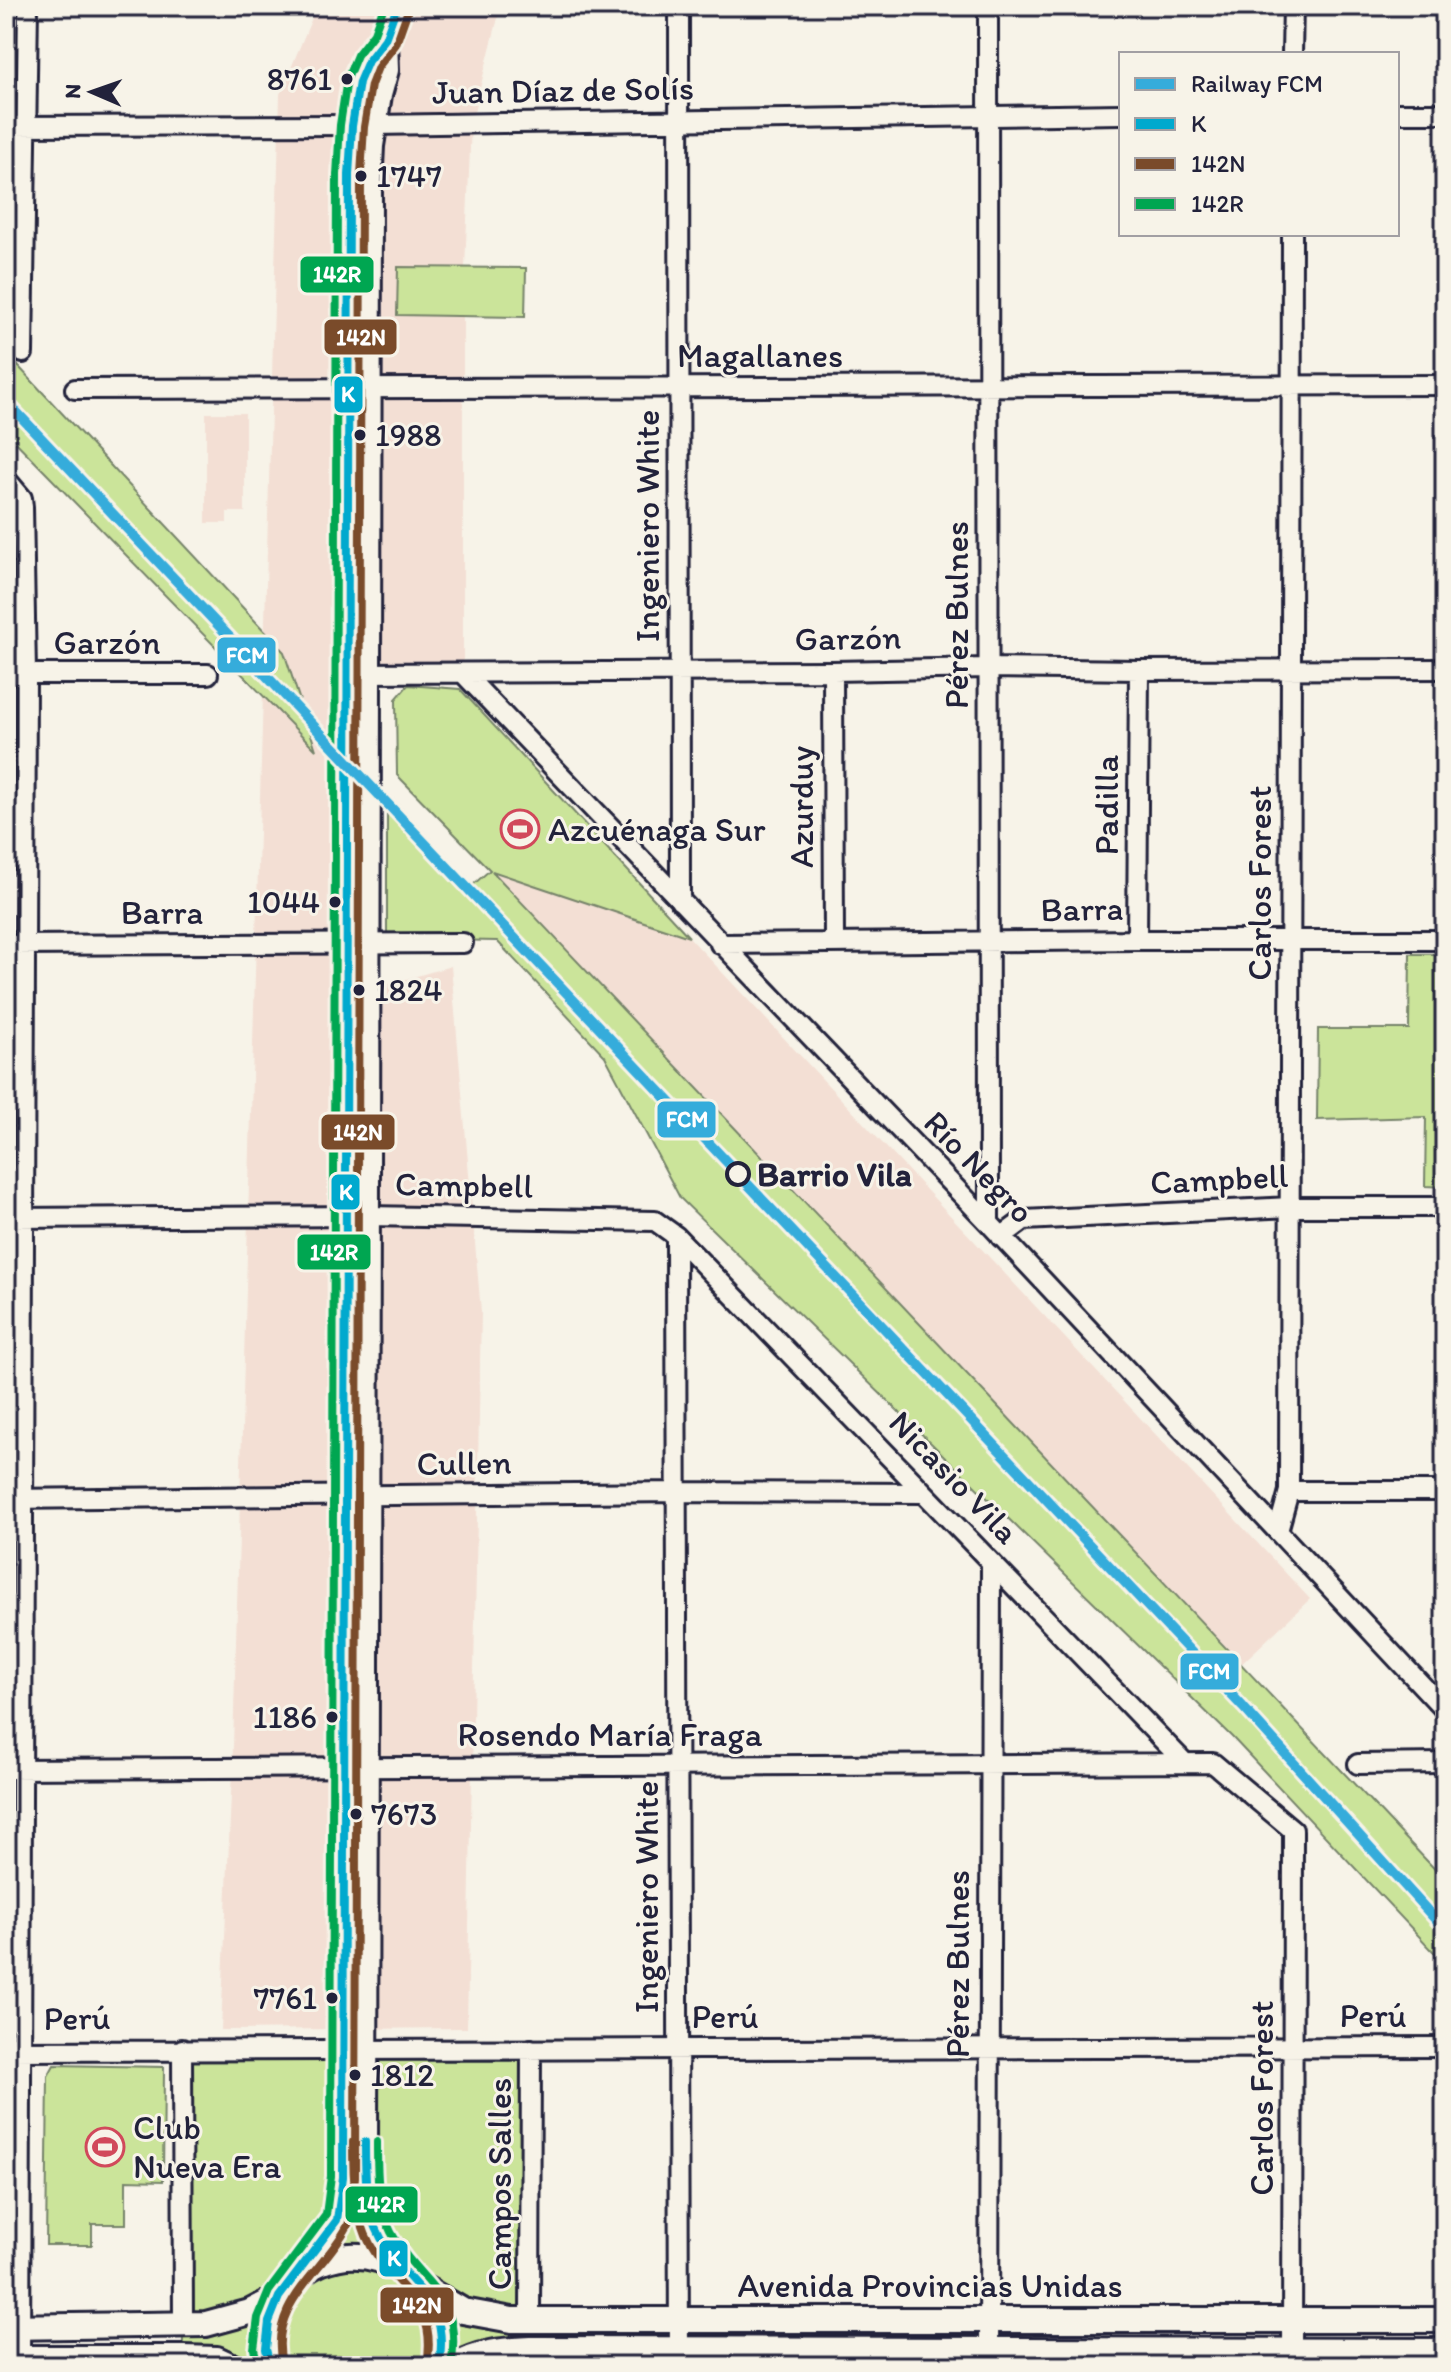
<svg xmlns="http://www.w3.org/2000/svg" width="1451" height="2372" font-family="Itim,sans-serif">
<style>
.built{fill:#f3dfd4}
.green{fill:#cbe49a;stroke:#76836a;stroke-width:2}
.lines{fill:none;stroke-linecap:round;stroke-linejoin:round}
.minor-casing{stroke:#22223b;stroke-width:24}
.major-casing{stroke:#22223b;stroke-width:30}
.minor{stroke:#f7f3e8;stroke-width:18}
.major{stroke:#f7f3e8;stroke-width:24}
.bus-1-casing{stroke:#f7f3e8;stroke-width:14}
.bus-2-casing{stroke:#f7f3e8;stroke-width:14}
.bus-3-casing{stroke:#f7f3e8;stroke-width:14}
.bus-1{stroke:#00a9ce;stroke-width:8}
.bus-2{stroke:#7a4b2a;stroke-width:8}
.bus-3{stroke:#00a651;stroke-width:8}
.rail-1-casing{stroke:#f7f3e8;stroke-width:16}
.rail-1{stroke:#35acdb;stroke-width:10}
.bus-dot{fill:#22223b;stroke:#f7f3e8;stroke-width:3}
.stop-dot{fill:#f7f3e8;stroke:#22223b;stroke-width:4}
.labels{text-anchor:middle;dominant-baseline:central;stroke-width:6;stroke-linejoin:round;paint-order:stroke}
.bus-label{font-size:32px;fill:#22223b;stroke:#f7f3e8;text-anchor:start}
.street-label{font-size:34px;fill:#22223b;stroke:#f7f3e8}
.poi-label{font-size:34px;fill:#22223b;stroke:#f7f3e8;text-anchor:start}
.stop-label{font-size:34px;font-weight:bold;fill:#22223b;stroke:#f7f3e8;text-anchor:start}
.line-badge{stroke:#f7f3e8;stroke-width:3}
.badge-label{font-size:22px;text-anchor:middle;font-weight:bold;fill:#fff}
</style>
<rect width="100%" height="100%" fill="#f7f3e8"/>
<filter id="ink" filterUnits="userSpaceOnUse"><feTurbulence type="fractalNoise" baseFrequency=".0125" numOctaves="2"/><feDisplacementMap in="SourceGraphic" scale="16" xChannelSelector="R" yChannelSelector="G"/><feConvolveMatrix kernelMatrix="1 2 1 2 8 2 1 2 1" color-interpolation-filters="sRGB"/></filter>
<g filter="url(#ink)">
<!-- built -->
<path class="built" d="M 317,6 L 501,6 L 471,124 L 463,316 L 463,673 L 369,673 L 369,990 L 451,966 L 481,1312 L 467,2028 L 221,2030 L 233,1747 L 280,94 Z
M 206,413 L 245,413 L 245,512 L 227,512 L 227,523 L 206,523 Z
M 490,870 L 689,937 L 1310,1599 L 1235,1670 Z
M 6,1301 L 14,1301 L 13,1366 L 6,1366 Z"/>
<!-- green -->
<path class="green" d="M 398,267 L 526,268 L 525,317 L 397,315 Z
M 6,353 L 284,652 L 316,750 L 6,432 Z
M 408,685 L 460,689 L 689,937 L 492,871 L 1445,1880 L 1445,1964 L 1232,1737 L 680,1198 L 605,1056 L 497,941 L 395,939 L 387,934 L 387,812 L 466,891 L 490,870 L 397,775 L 396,699 Z
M 1410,954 L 1445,954 L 1445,1187 L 1425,1186 L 1426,1117 L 1317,1120 L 1318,1029 L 1409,1029 Z
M 182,2049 L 531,2049 L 530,2366 L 183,2366 Z
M 54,2065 L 164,2067 L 163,2181 L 126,2180 L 126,2224 L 92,2224 L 92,2245 L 46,2245 L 48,2076 Z"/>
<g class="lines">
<!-- minor casing -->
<g class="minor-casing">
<path id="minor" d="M 679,6 L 680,901
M 988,6 L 989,1223
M 1292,54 L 1293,6
M 1397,113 L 1445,113
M 6,126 L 374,125 L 1121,114
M 23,353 L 28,6
M 75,389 L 1445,385
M 6,479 L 22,498 L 23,507 L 26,673 L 20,2366
M 833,671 L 834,942
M 356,673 L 833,671 L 988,668 L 1139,670 L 1445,669
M 463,673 L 989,1223 L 1445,1710
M 6,674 L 208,674
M 1137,940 L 1139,670
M 720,944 L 1137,940 L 1445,940
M 6,945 L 463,943
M 6,1218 L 368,1216 L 655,1221 L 676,1236 L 1185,1763
M 676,1236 L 679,2366
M 1001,1237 L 1024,1220 L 1290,1207 L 1445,1207
M 1289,1491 L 1445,1491
M 6,1499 L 677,1492 L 924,1493
M 1278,1531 L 1289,1491 L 1292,234
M 1358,1764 L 1445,1763
M 6,1769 L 1213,1763 L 1293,1830 L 1292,2366
M 182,2049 L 183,2325
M 6,2051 L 1445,2047
M 530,2319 L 531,2049
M 989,2366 L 991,1562"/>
</g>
<!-- major casing -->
<g class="major-casing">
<path id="major" d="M 385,39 L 386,70 L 379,95 L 371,146 L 369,188 L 365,2163 C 368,2208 375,2228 398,2267
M 294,2278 L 337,2220 L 343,2177 L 349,175 L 352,126 L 359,82 L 368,61 L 385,39 L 397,6
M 422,2287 L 463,2311 L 512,2320 L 1445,2320
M 6,2327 L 206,2324 L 250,2312 L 279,2297
M 6,2358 L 183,2358 L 217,2359 L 232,2366
M 270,2366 C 248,2265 375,2213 430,2300 C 442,2319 445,2345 439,2366
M 456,2366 C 480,2352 504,2350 530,2349 L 1445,2351"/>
</g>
<!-- minor -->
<use href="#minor" class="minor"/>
<!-- major -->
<use href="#major" class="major"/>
<!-- bus-1 casing -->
<g class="bus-1-casing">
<path id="bus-1" d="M 365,2142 C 365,2174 365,2209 381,2238 C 408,2291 451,2295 439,2366
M 270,2366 L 266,2349 L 269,2322 L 279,2297 L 337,2220 L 343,2177 L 349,175 L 352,126 L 359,82 L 368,61 L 385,39 L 397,6"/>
</g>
<!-- bus-2 casing -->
<g class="bus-2-casing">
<path id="bus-2" d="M 353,2142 C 353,2177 354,2215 371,2246 C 398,2293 438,2301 427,2364
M 282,2363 C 268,2304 322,2273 347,2227 C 354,2214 353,2192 355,2177 L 361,175 L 364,127 L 371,85 L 378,67 L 396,44 L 408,10"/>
</g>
<!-- bus-3 casing -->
<g class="bus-3-casing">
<path id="bus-3" d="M 377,2142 C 377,2172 377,2205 391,2232 C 420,2287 464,2292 451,2366
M 258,2366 L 254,2349 L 258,2318 L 269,2291 L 326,2215 L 331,2176 L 337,175 L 340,125 L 347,79 L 357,55 L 374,33 L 384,6"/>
</g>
<!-- bus-1 -->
<use href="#bus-1" class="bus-1"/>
<!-- bus-2 -->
<use href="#bus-2" class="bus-2"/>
<!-- bus-3 -->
<use href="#bus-3" class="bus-3"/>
<!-- rail-1 casing -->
<g class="rail-1-casing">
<path id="rail-1" d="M 6,401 L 1243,1707 L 1445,1930"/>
</g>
<!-- rail-1 -->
<use href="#rail-1" class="rail-1"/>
</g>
</g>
<!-- icons -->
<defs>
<g id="stadium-ring" transform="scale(2)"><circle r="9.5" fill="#f7f3e8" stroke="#d1495b" stroke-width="1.5"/><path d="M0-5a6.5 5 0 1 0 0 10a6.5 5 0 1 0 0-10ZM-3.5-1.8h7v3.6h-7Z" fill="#d1495b"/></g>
</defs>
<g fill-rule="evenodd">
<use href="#stadium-ring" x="520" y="829"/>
<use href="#stadium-ring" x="105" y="2147"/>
</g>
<!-- markers -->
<g class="bus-dot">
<circle cx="347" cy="79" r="7"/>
<circle cx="361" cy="176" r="7"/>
<circle cx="360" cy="435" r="7"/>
<circle cx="335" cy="902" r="7"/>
<circle cx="359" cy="990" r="7"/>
<circle cx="332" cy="1717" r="7"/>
<circle cx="356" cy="1814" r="7"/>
<circle cx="332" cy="1998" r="7"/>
<circle cx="355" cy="2075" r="7"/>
</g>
<circle class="stop-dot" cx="738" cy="1174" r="11"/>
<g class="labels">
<!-- bus labels -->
<g class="bus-label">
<text x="332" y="79" text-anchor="end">8761</text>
<text x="376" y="176">1747</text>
<text x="375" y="435">1988</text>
<text x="320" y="902" text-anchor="end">1044</text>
<text x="374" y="990">1824</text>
<text x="317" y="1717" text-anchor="end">1186</text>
<text x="371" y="1814">7673</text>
<text x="317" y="1998" text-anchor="end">7761</text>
<text x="370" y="2075">1812</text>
</g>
<!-- street labels -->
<g class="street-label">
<text transform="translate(563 90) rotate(-1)">Juan Díaz de Solís</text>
<text x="760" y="355">Magallanes</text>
<text transform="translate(647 526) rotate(-90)">Ingeniero White</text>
<text transform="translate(956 615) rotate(-90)">Pérez Bulnes</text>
<text transform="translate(848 638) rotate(-1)">Garzón</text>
<text x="107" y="642">Garzón</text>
<text transform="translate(1106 805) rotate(-90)">Padilla</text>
<text transform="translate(801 807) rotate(-90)">Azurduy</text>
<text transform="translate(1259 883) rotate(-90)">Carlos Forest</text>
<text transform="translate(1082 909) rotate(-1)">Barra</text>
<text x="162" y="912">Barra</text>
<text transform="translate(979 1167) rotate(46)">Río Negro</text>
<text transform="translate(1219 1179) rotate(-3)">Campbell</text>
<text transform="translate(464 1185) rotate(1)">Campbell</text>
<text transform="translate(464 1463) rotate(-1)">Cullen</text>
<text transform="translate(954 1477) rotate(46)">Nicasio Vila</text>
<text x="610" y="1734">Rosendo María Fraga</text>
<text transform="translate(646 1897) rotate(-90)">Ingeniero White</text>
<text transform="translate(957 1964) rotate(-90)">Pérez Bulnes</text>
<text x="1373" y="2015">Perú</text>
<text x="725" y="2016">Perú</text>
<text transform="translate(77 2018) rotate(-1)">Perú</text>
<text transform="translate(1261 2098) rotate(-90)">Carlos Forest</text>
<text transform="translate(499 2184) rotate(-90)">Campos Salles</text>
<text x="930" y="2285">Avenida Provincias Unidas</text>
</g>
<!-- poi labels -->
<g class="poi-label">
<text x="548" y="829">Azcuénaga Sur</text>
<text x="133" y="2127">Club<tspan x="133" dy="39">Nueva Era</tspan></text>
</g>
<!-- stop labels -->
<g class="stop-label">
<text x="757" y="1174">Barrio Vila</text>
</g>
</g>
<g class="line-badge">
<rect x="299" y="255" width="76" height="39" rx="8" fill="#00a651"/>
<rect x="323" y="318" width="75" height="38" rx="8" fill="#7a4b2a"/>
<rect x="333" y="375" width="31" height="39" rx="8" fill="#00a9ce"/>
<rect x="216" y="636" width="61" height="38" rx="8" fill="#35acdb"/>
<rect x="656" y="1100" width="61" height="39" rx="8" fill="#35acdb"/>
<rect x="320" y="1113" width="76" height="38" rx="8" fill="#7a4b2a"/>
<rect x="330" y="1173" width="31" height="38" rx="8" fill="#00a9ce"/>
<rect x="296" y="1233" width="76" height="38" rx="8" fill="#00a651"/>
<rect x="1179" y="1652" width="61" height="39" rx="8" fill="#35acdb"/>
<rect x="344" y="2185" width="75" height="39" rx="8" fill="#00a651"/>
<rect x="378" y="2239" width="31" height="39" rx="8" fill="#00a9ce"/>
<rect x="379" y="2286" width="76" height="38" rx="8" fill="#7a4b2a"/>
</g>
<g class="badge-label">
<text x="337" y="282">142R</text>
<text x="361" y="345">142N</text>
<text x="348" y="402">K</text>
<text x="247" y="663">FCM</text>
<text x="687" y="1127">FCM</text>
<text x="358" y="1140">142N</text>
<text x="346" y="1200">K</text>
<text x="334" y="1260">142R</text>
<text x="1209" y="1679">FCM</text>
<text x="381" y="2212">142R</text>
<text x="394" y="2266">K</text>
<text x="417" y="2313">142N</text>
</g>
<!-- margin -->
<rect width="1451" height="2372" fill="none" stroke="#f7f3e8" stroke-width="32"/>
<rect x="16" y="16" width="1419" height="2340" fill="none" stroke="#22223b" stroke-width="3" filter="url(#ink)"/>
<!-- legend -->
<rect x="1119" y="52" width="280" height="184" fill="#f7f3e8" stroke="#a29fa3" stroke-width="2"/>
<rect x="1135" y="78" width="40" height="12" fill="#35acdb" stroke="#a29fa3" stroke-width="2"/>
<text x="1191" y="92" font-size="24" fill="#22223b">Railway FCM</text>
<rect x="1135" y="118" width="40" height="12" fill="#00a9ce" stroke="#a29fa3" stroke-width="2"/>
<text x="1191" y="132" font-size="24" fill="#22223b">K</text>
<rect x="1135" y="158" width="40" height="12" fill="#7a4b2a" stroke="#a29fa3" stroke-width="2"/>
<text x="1191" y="172" font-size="24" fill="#22223b">142N</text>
<rect x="1135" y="198" width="40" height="12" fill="#00a651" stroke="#a29fa3" stroke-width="2"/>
<text x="1191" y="212" font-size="24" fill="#22223b">142R</text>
<!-- north arrow -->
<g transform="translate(92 92) rotate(272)" stroke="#f7f3e8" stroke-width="6" paint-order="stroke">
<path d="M0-6L14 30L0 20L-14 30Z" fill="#22223b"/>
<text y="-12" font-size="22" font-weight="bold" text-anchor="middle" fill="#22223b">N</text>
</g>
</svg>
